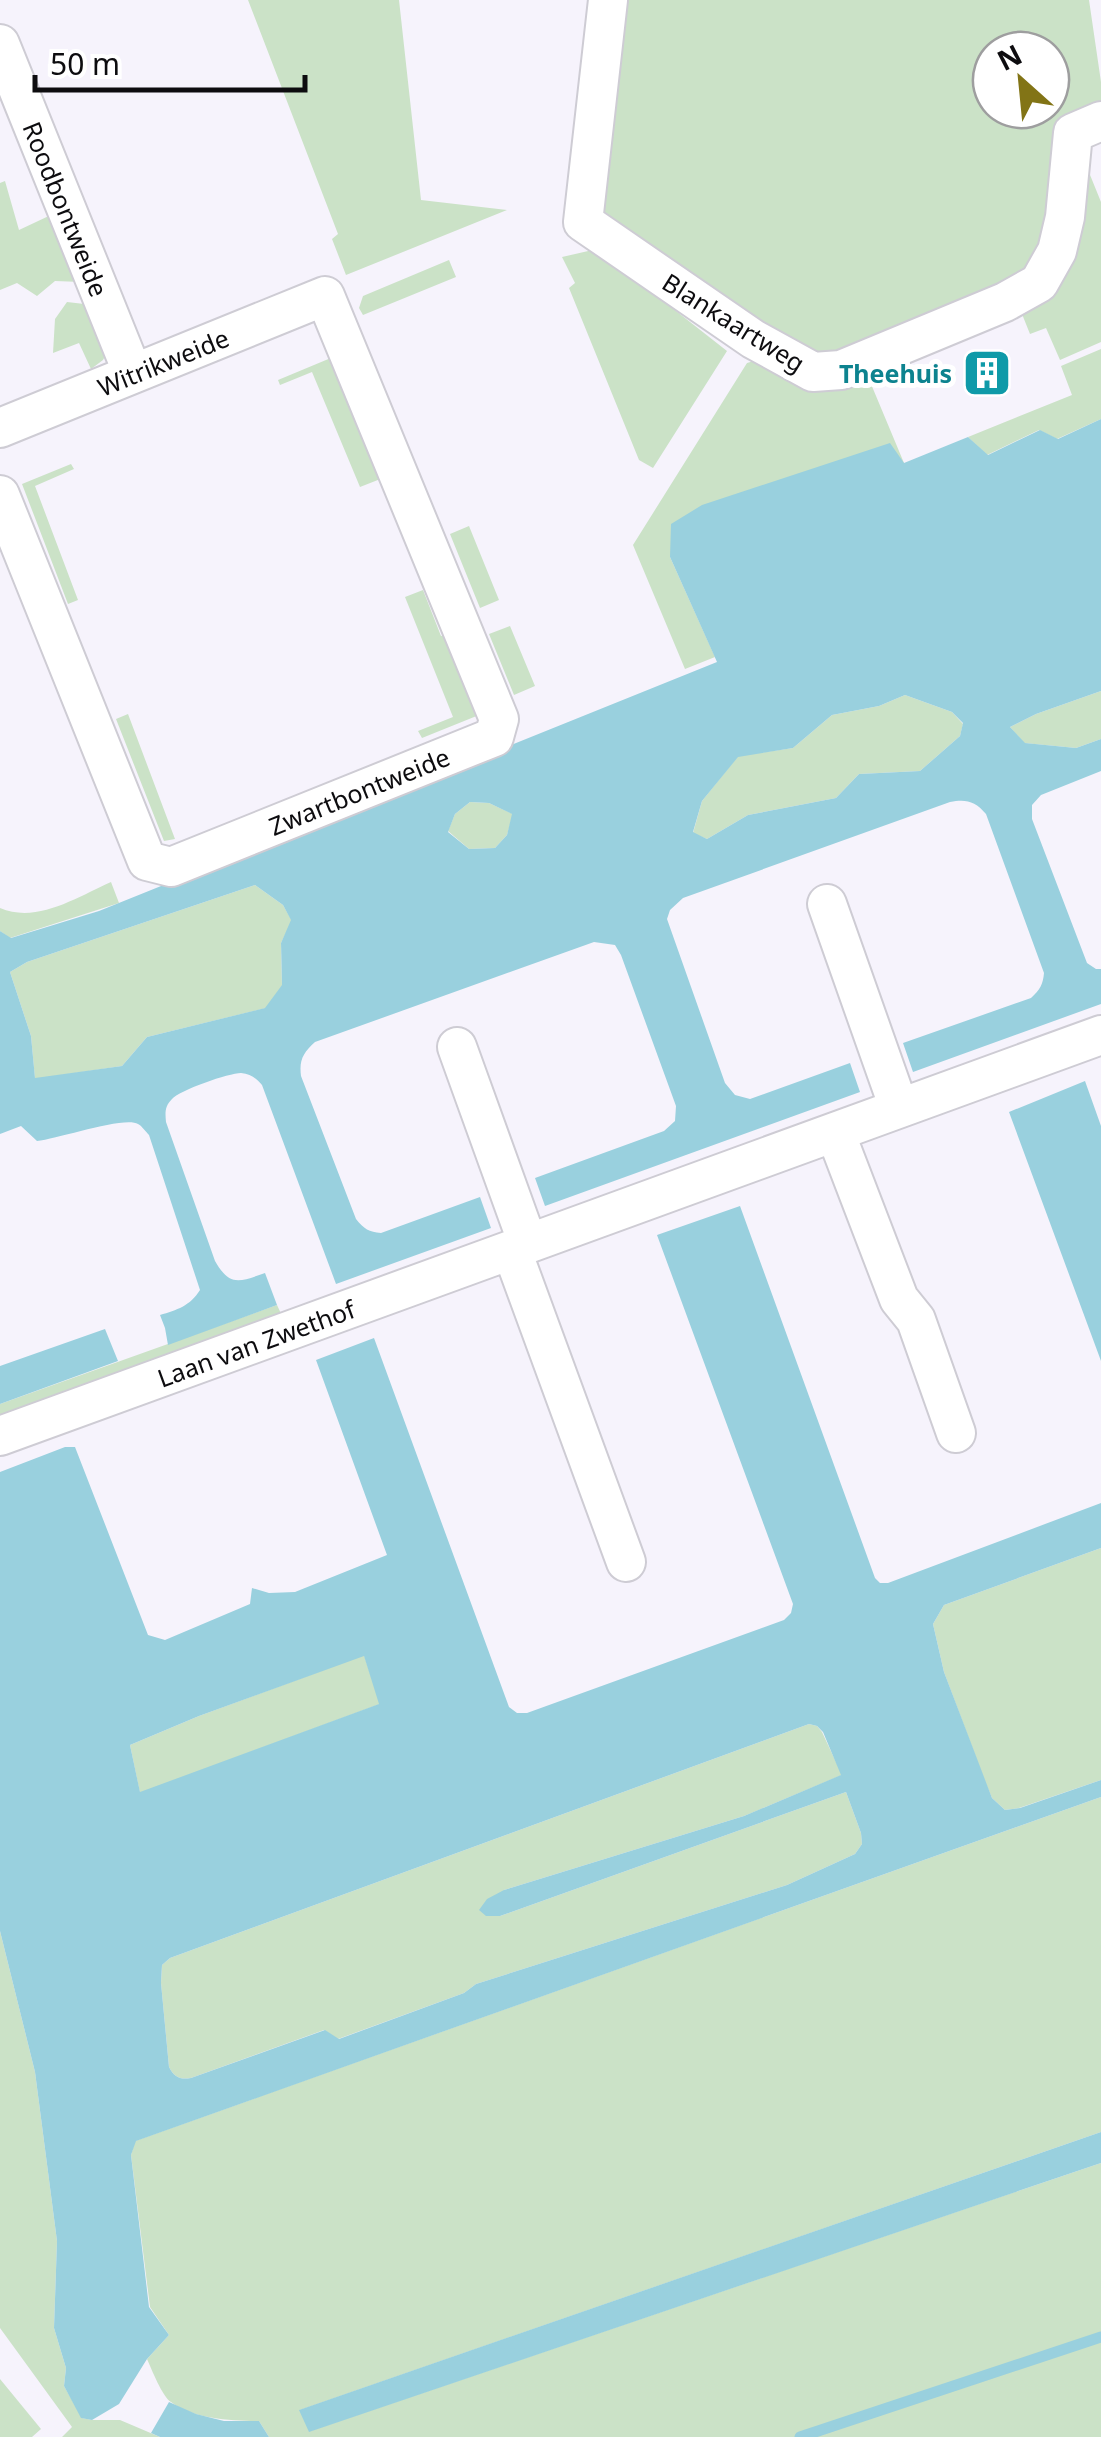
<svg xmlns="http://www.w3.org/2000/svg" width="1101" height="2437" font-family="'Noto Sans',sans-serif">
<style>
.green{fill:#cbe2c7;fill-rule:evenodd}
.water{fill:#99d0de;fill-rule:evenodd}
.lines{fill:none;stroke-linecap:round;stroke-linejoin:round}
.stream{stroke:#99d0de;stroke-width:11}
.street-casing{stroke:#ceccd4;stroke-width:42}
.street{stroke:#fff;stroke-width:38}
.labels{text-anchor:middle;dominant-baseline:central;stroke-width:10;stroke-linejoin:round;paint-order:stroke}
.street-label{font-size:25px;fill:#0d0c0f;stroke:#fff}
.culture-label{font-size:25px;font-weight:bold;fill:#0d838f;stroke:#fff;text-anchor:end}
</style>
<rect width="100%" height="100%" fill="#f6f3fc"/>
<!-- green -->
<path class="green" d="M 248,0 L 399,0 L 421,200 L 507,210 L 346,275 L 332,239 L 338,234 Z
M 619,0 L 1089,0 L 1101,82 L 1101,107 L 1053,217 L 1036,261 L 1003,291 L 818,364 L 708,292 L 600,211 ZM 991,50 L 1051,50 L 1051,110 L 991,110 Z
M 1086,165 L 1101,202 L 1101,342 L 1060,360 L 1046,328 L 1030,334 L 1020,309 Z
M 5,181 L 19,230 L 53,214 L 81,282 L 55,281 L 37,296 L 17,283 L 0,290 L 0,183 Z
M 597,249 L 727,351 L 653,468 L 639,460 L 569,288 L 575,283 L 562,257 Z
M 449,260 L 456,277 L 363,315 L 359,308 L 363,296 Z
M 67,302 L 93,305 L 109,349 L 103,360 L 91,369 L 79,343 L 53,353 L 55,319 Z
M 1101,349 L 1101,419 L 1057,439 L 1039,430 L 987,455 L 968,437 L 1072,395 L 1061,366 Z
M 338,355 L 388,476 L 360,487 L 312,372 L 280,385 L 278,380 Z
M 757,360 L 866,372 L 904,463 L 670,557 L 715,657 L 685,669 L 633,545 L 747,363 Z
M 71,464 L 74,469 L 35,486 L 78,600 L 68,604 L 22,484 Z
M 469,526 L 499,600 L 480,608 L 450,534 Z
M 423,590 L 441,636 L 452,633 L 484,713 L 422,738 L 418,731 L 453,717 L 405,597 Z
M 510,626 L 535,686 L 514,695 L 489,634 Z
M 1101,691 L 1101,739 L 1076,748 L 1024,743 L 1010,727 L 1036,714 Z
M 905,695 L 952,712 L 963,724 L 960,736 L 920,771 L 859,774 L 836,798 L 748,815 L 707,839 L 693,833 L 702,801 L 738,756 L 793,748 L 832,715 L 879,706 Z
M 128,714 L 175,839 L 164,841 L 116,719 Z
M 470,802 L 489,803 L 513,814 L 507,835 L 495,848 L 469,849 L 448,831 L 455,814 Z
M 111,882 L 119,903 L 10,938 L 0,931 L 0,908 C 37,924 77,897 111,882 Z
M 255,885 L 283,905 L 292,921 L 281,943 L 282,986 L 266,1008 L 147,1037 L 122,1066 L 35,1079 L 31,1036 L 10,972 L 27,962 Z
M 277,1305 L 284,1320 L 0,1424 L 0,1404 Z
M 1101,1548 L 1101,1780 L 1019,1808 L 1005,1810 L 992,1798 L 984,1779 L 944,1672 L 933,1624 L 944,1605 Z
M 364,1655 L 380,1704 L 140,1793 L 130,1745 L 199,1716 Z
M 809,1724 L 817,1726 L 822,1732 L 842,1775 L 744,1816 L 504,1890 L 500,1916 L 846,1792 L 861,1833 L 862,1844 L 855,1854 L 787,1885 L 476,1984 L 464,1993 L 338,2039 L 324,2030 L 191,2078 C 180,2080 174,2077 169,2067 L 161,1983 L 162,1965 L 170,1958 Z
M 1101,1797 L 1101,2132 L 300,2410 L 310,2431 L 1101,2163 L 1101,2437 L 269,2437 L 259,2421 C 232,2421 193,2419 171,2402 C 162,2396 152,2370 147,2359 L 169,2335 L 150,2307 L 131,2155 L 135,2141 Z
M 0,1931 L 35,2072 L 57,2241 L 54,2328 L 66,2368 L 64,2386 L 82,2418 L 92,2420 L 120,2420 L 160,2437 L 62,2437 L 72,2427 L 0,2328 Z
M 0,2379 L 41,2429 L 32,2437 L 0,2437 Z"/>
<!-- water -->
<path class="water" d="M 1101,419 L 1101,691 L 1036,714 L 1010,727 L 1025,743 L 1076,748 L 1101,739 L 1101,771 L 1041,795 L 1032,805 L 1032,819 L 1087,963 L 1096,969 L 1101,969 L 1101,1004 L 913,1072 L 903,1043 L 1031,998 C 1040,990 1043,984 1044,973 L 986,814 C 975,801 966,799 950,802 L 683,898 L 670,910 L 667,919 L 725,1083 L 735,1095 L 750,1099 L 850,1063 L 860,1092 L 545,1206 L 535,1178 L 664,1131 L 675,1121 L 676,1106 L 621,955 L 615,945 L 594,942 L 315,1042 C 303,1053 299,1060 301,1076 L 356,1219 C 364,1229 369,1232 381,1233 L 480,1197 L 491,1228 L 336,1284 L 262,1085 C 256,1078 251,1074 241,1073 C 229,1073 180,1090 172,1099 C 165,1106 165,1112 166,1122 L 215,1261 C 230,1287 239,1282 265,1273 L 277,1305 L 168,1345 L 165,1328 L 160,1315 C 177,1310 190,1306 200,1290 L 149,1135 C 147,1133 141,1125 138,1124 C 124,1116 58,1139 37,1141 L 21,1126 L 0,1134 L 0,931 L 11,938 L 99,911 L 717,662 L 670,557 L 671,524 L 702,505 L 890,443 L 904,463 L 968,437 L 988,455 L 1040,430 L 1058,439 ZM 905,695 L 952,712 L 963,723 L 960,736 L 920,771 L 859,774 L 836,798 L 748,815 L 707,839 L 693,832 L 702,801 L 738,757 L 793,748 L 832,715 L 879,706 ZM 470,802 L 489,803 L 512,814 L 507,835 L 495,848 L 469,849 L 448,832 L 455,814 ZM 255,885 L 283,905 L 291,920 L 281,943 L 282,985 L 265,1008 L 147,1037 L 122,1066 L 35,1078 L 31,1036 L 10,972 L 27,962 Z
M 1085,1081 L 1101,1126 L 1101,1361 L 1009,1112 Z
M 740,1206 L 875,1578 L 880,1583 L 888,1583 L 1101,1503 L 1101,1548 L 944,1605 L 933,1624 L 944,1672 L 992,1798 L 1005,1810 L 1020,1808 L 1101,1780 L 1101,1797 L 136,2141 L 131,2155 L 149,2307 L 169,2335 L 147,2359 L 119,2404 L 92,2420 L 81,2418 L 64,2386 L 66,2368 L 54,2328 L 57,2241 L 35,2072 L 0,1931 L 0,1472 L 65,1447 L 75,1447 L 148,1635 L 165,1640 L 250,1604 L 252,1588 L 269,1593 L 295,1592 L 387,1555 L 316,1360 L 374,1338 L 509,1707 L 517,1713 L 527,1713 L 784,1620 L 791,1613 L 793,1604 L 657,1235 ZM 364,1656 L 379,1704 L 140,1792 L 130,1745 L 199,1716 ZM 809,1724 L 817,1726 L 823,1732 L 841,1775 L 744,1816 L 504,1890 L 487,1899 L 479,1910 L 486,1916 L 500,1916 L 846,1792 L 861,1833 L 862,1844 L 855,1854 L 787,1885 L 476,1984 L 464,1993 L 339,2039 L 325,2030 L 191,2078 C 180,2080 174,2077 169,2067 L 161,1983 L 162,1965 L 170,1958 Z
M 105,1329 L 118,1361 L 0,1404 L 0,1366 Z
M 1101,2132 L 1101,2163 L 309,2432 L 299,2410 Z
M 169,2402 L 196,2414 L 224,2421 L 259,2421 L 269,2437 L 160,2437 L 151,2433 Z"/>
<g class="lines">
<!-- stream -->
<path class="stream" d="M 800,2437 L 1101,2337"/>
<!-- street casing -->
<g class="street-casing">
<path id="street" d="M 608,0 L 583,222 L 753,339 L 813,372 L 841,370 L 1005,302 L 1039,283 L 1057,251 L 1065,217 L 1073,133 L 1101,121
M 0,44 L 133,374
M 0,428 L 325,296 L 499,719 L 494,737 L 171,867 L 147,861 L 0,495
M 827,904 L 899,1108
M 457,1047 L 528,1244
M 835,1132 L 899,1299 L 916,1320 L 956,1433
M 512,1251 L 626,1562
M 0,1436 L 1101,1035"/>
</g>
<!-- street -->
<use href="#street" class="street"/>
</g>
<!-- icons -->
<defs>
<g id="building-square" transform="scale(2.5)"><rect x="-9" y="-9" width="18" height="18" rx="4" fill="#0f9aa8" stroke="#fff"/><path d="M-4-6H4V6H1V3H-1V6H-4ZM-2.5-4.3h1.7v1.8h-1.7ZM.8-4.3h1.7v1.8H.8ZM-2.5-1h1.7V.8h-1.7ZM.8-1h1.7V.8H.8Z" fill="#fff"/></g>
</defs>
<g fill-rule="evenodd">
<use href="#building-square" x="987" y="373"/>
</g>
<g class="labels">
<!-- street labels -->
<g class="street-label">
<text transform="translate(66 209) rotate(68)">Roodbontweide</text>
<text transform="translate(734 322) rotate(32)">Blankaartweg</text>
<text transform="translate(163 362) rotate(-22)">Witrikweide</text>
<text transform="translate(359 791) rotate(-22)">Zwartbontweide</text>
<text transform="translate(256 1343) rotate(-20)">Laan van Zwethof</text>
</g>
<!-- culture labels -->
<g class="culture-label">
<text x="952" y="373">Theehuis</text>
</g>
</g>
<!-- north arrow -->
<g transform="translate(1021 80) rotate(333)"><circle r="48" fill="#ffffff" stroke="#9e9e9f" stroke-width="2.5"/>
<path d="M0-8L18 38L0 25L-18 38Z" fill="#827416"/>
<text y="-15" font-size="28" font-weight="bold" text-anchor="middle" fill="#0d0c0f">N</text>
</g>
<!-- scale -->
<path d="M35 75v15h270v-15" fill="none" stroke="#0d0c0f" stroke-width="5"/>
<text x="50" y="75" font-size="30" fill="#0d0c0f" stroke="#ffffff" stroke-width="8" paint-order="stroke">50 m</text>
</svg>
